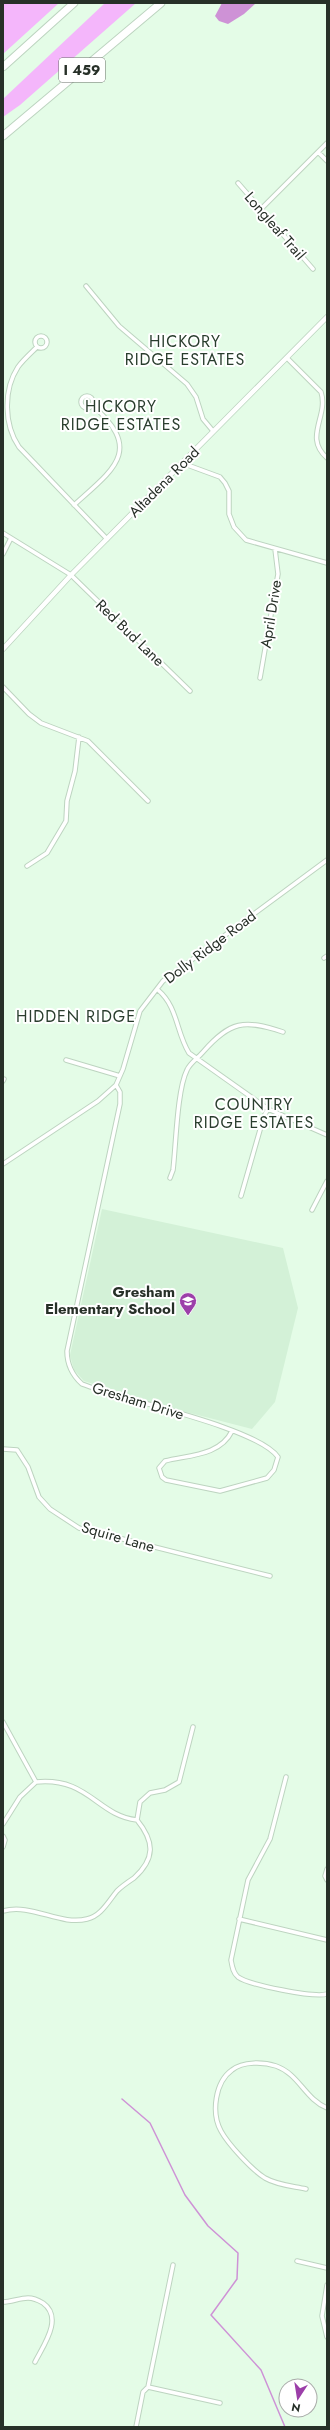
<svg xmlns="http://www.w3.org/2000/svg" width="330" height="2430" font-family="Jost,sans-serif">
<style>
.built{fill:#d3f1d7}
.green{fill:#f4b6fb}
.water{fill:#ce92d6}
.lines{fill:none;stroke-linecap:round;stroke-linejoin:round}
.stream{stroke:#ce92d6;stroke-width:1.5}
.minor-casing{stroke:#bdd4c0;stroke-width:5.5}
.tertiary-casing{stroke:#bdd4c0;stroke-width:6}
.motorway-casing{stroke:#bdd4c0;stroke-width:9}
.minor{stroke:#fff;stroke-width:3.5}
.tertiary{stroke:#fff;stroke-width:4.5}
.motorway{stroke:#fff;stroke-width:7}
.labels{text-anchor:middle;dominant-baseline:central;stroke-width:4;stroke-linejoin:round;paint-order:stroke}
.shield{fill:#fff;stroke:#686e68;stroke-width:1}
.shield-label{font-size:14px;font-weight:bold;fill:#273028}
.street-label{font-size:15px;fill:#273028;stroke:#fff}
.poi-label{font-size:15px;font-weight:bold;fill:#273028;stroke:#fff;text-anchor:end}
.neighbourhood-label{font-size:16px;letter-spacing:1px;fill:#293d2d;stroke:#fff}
</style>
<rect width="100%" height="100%" fill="#e4fce7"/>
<!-- built -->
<path class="built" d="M 102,1209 L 283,1248 L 298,1308 L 275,1402 L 252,1429 L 159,1405 L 84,1381 L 74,1370 L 70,1355 Z"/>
<!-- green -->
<path class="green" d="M 3,3 L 59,3 L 3,54 Z
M 105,3 L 136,3 L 20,105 L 3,117 L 3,99 Z"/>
<!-- water -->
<path class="water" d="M 222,3 L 256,3 L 244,14 L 228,24 L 219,21 L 215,16 Z"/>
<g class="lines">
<!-- stream -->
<path class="stream" d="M 122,2099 L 150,2123 L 185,2195 L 208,2226 L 238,2253 L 237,2279 L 211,2315 L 261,2370 L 285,2427"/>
<!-- minor casing -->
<g class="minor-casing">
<path id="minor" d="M 318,152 L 327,161
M 238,183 L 313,269
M 261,209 L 327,143
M 86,286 L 119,326 L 187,384 L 196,397 L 203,419 L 213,431
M35 342a6 6 0 1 1 12 0a6 6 0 1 1-12 0Z
M 37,347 C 31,353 23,360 18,367 C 3,390 4,425 19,447 L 107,539
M 287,358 L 321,392 C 329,416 303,437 327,458
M81 402a6 6 0 1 1 12 0a6 6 0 1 1-12 0Z
M 182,463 L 220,477 L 225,483 L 229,491 L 229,514 L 234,527 L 246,540 L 327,563
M 74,505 C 114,469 144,450 92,405
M 3,533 L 71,575 L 190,691
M 3,554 L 11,538
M 260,678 L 278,574 L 275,549
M 3,687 L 29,714 L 41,723 L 88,741 L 148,801
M 27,866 L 47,853 L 66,821 L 67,801 L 75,771 L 79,737
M 324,958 L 327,956
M 158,990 C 178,1007 176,1032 189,1053 L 268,1109 L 327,1135
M 66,1060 L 120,1076
M 3,1081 L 4,1079
M 116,1085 L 120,1092 L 120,1104 L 67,1351 C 67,1365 72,1375 82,1384 C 122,1400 257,1427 278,1457 L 274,1470 L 267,1478 L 220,1491 L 166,1480 L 162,1477 L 159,1468 L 165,1461 C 188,1455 220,1456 232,1431
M 3,1164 L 98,1101 L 116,1085 L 123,1069 L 140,1011 L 163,981 L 327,860
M 170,1178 L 173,1170 C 176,1145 177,1090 187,1070 C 190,1063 198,1058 203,1052 C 230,1021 244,1019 283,1032
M 241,1196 L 264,1116 L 268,1109
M 312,1210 L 327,1181
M 3,1449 L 17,1450 L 28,1467 L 39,1497 L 50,1509 L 79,1528 L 270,1576
M 3,1722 L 36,1782
M 286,1777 L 270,1839 L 248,1880 L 231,1960 C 232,1966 233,1973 238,1977 C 249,1985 315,1998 327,1994
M 36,1782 C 89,1777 96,1815 137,1820
M 3,1824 L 20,1797 L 36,1782
M 3,1836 L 5,1840 L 3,1847
M 327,1869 L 325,1876 L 327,1880
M 3,1911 C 32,1903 60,1926 87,1919 C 101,1916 108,1902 117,1891 C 122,1886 128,1882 134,1878 C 155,1859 155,1842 137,1820 L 140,1802 L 150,1793 L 165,1790 L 179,1782 L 193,1727
M 239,1919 L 327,1940
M 306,2189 C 292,2186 277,2185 265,2178 C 252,2170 228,2144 221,2131 C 211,2113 215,2082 232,2070 C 243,2061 264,2062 276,2066 C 299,2074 305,2099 327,2108
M 297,2261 L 327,2268
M 327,2285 L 322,2316 L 327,2337
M 3,2302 C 11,2302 20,2298 28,2298 C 34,2298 38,2300 43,2303 C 64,2318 43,2346 35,2362
M 148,2387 L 220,2403
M 136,2427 L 143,2392 L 148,2387 L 173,2265"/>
</g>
<!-- tertiary casing -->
<g class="tertiary-casing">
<path id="tertiary" d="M 3,649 L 71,575 L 327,317"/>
</g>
<!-- motorway casing -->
<g class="motorway-casing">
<path id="motorway" d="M 3,67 L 74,3
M 3,136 L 161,3"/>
</g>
<!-- minor -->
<use href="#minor" class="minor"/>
<!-- tertiary -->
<use href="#tertiary" class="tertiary"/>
<!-- motorway -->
<use href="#motorway" class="motorway"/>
</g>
<!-- icons -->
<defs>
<g id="school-pin" transform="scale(0.9)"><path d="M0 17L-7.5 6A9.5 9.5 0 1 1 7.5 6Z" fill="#9c3fa9" stroke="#fff"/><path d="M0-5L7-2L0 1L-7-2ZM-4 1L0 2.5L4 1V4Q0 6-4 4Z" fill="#fff"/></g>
</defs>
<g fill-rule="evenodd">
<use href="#school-pin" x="188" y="1301"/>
</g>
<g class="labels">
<!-- shield labels -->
<rect class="shield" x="59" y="58" width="46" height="24" rx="3"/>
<g class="shield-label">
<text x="82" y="70">I 459</text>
</g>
<!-- street labels -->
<g class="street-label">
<text transform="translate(275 226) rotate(49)">Longleaf Trail</text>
<text transform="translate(164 482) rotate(-45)">Altadena Road</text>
<text transform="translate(271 614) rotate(-81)">April Drive</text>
<text transform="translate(130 633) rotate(44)">Red Bud Lane</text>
<text transform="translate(210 947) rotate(-37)">Dolly Ridge Road</text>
<text transform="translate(138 1401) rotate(17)">Gresham Drive</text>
<text transform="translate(118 1537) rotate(16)">Squire Lane</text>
</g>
<!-- poi labels -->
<g class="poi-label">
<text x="175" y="1292">Gresham<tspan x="175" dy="17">Elementary School</tspan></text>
</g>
<!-- neighbourhood labels -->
<g class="neighbourhood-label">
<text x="185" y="341">HICKORY<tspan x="185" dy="18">RIDGE ESTATES</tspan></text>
<text x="121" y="406">HICKORY<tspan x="121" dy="18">RIDGE ESTATES</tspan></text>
<text x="76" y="1016">HIDDEN RIDGE</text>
<text x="254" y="1104">COUNTRY<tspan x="254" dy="18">RIDGE ESTATES</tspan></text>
</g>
</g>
<!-- border -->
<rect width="330" height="2430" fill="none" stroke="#273028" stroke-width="8"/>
<!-- north arrow -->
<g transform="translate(298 2398) rotate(192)"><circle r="19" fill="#ffffff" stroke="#a9aca9"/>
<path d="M0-3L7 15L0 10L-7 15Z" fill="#9c3fa9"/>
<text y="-6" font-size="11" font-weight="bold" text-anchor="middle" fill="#273028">N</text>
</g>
</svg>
